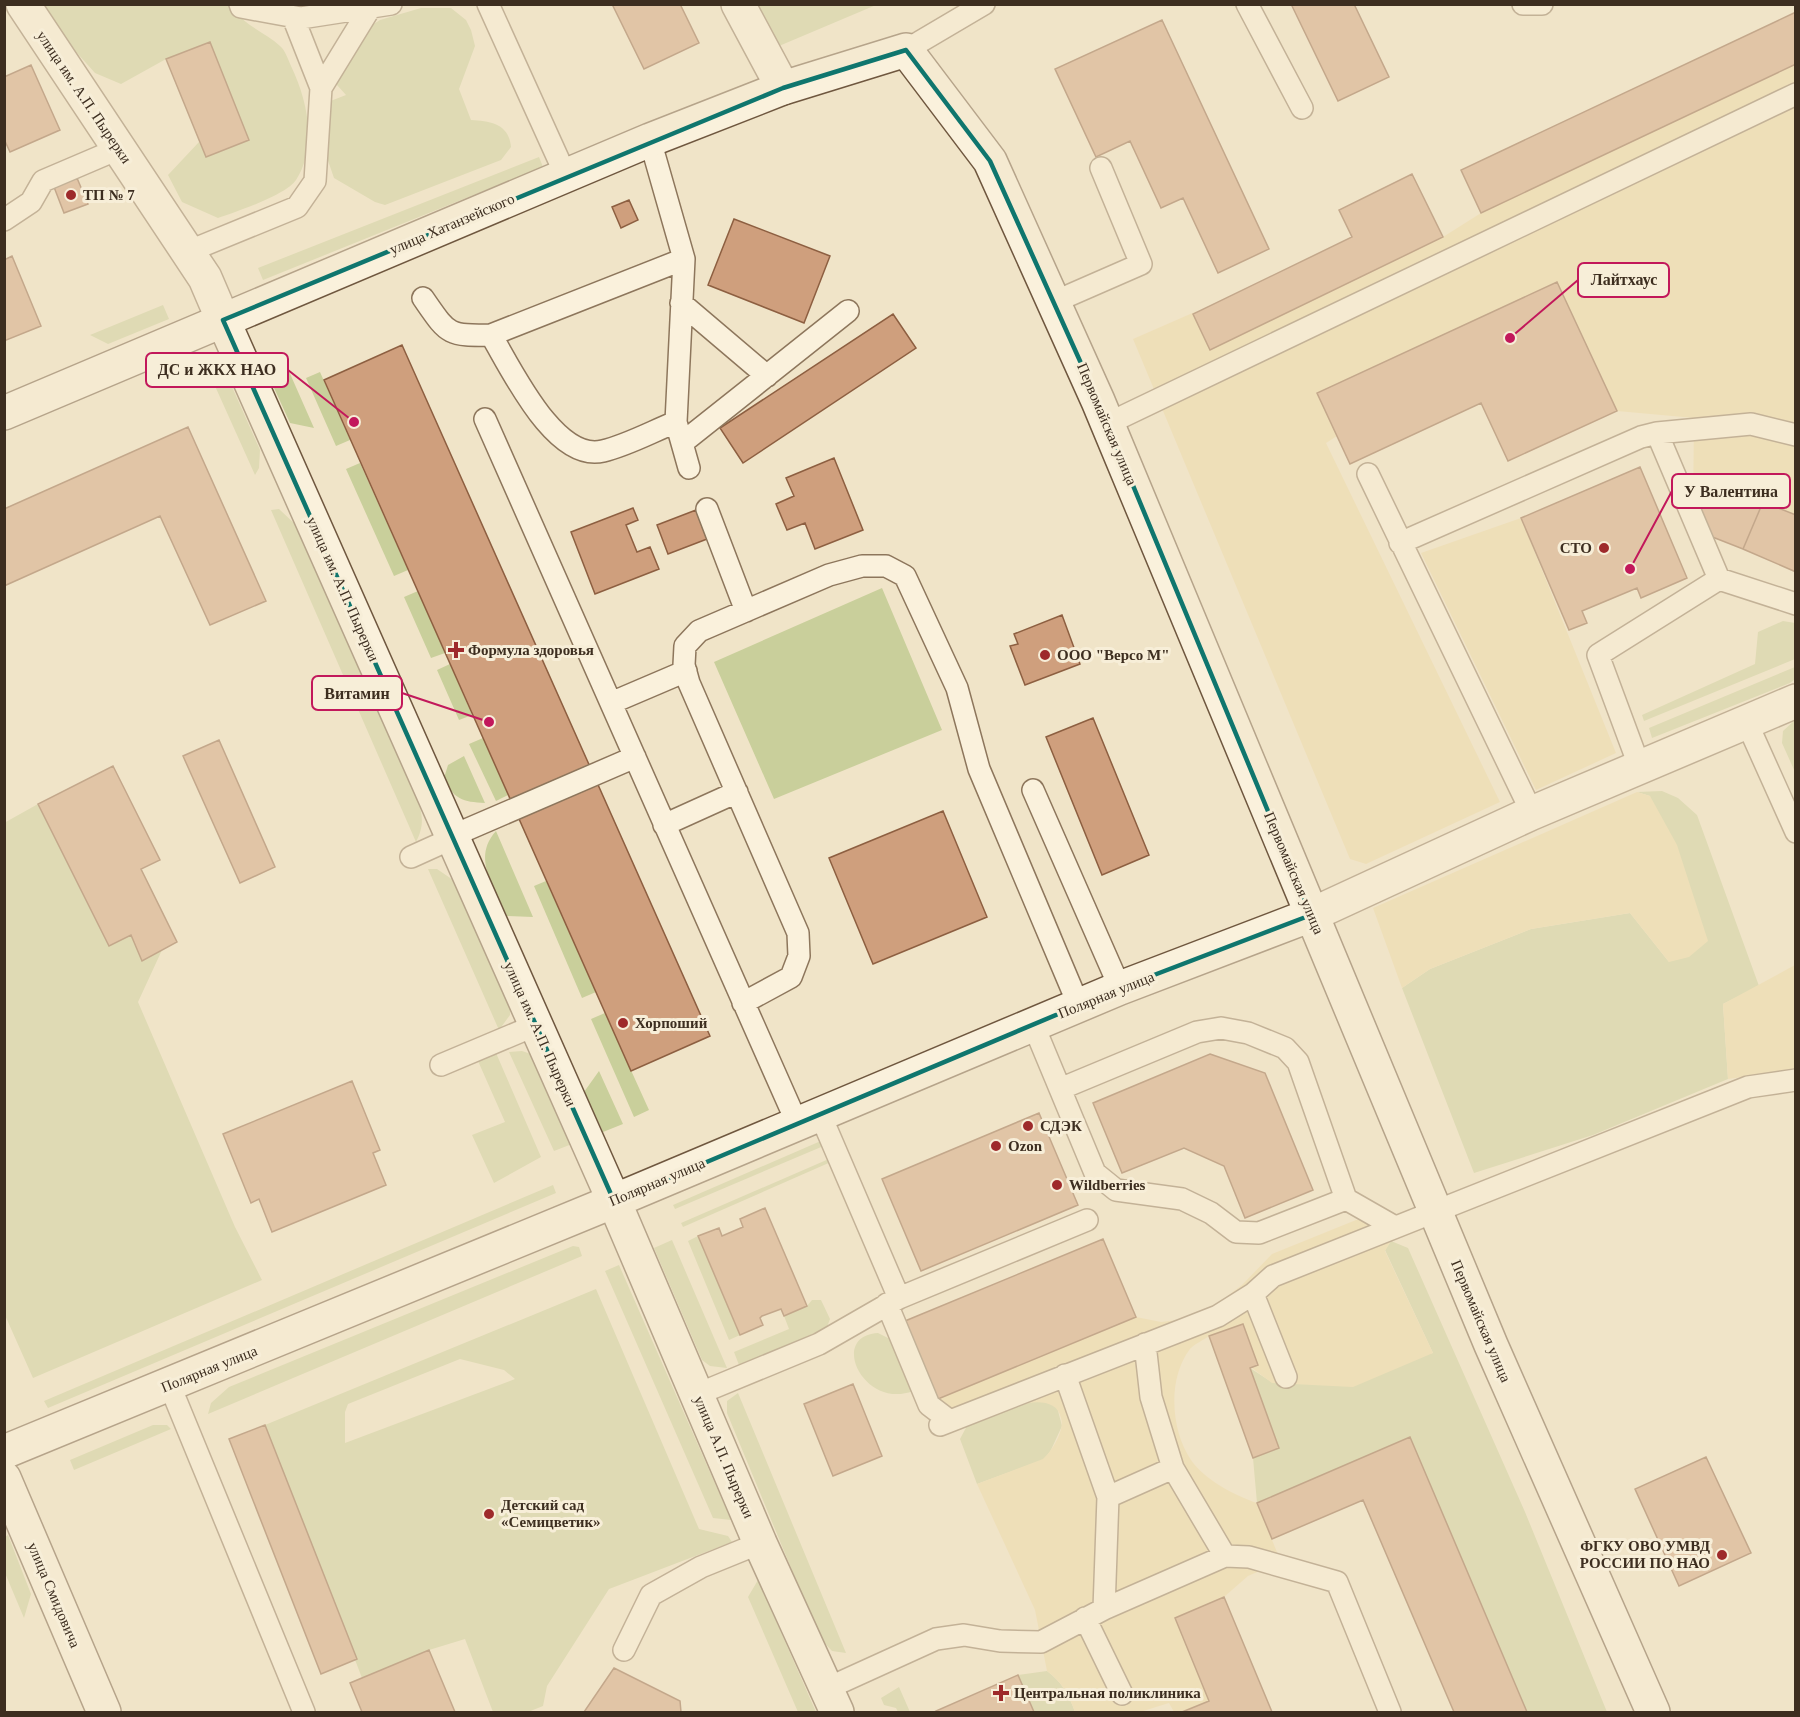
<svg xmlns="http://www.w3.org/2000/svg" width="1800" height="1717" font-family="Georgia,serif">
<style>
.green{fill:#c9cf9b;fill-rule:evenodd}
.sand{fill:#ecd9a5}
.building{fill:#cf9f7d;stroke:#8d5f41;stroke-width:1.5}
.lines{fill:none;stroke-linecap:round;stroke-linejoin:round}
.lane-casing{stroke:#8d765c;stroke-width:24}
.street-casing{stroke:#8d765c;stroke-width:36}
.secondary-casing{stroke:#6f573f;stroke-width:36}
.lane{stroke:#faf1dc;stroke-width:21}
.street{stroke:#faf1dc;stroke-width:33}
.secondary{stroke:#faf1dc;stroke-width:33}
.marked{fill:none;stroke:#0f766e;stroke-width:4.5;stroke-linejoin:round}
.poi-dot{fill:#9e2a2b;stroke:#f7eed8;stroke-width:2}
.labels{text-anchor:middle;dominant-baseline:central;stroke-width:6;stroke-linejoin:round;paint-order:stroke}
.street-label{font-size:15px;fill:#3d2e20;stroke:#f7eed8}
.poi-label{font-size:15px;font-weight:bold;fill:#3d2e20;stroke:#f7eed8;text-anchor:start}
.leader{fill:none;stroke:#c2185b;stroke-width:2}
.callout-dot{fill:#c2185b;stroke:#f7eed8;stroke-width:2}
.callout{fill:#f7eed8;stroke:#c2185b;stroke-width:2}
.callout-label{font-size:16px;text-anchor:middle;font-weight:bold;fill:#3d2e20}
</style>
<rect width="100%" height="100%" fill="#f0e4c8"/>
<!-- green -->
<path class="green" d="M 44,5 L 232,5 C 240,24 265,32 280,46 C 285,50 288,59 291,66 C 307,99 318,146 296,180 C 286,195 236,212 218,218 L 182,202 L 168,175 L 199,142 L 206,157 L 249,140 L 210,42 L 166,59 L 121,84 L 95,73 L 51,24 Z
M 755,5 L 876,5 L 779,46 Z
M 421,8 L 451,8 L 466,20 L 471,30 L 475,46 L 459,89 L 471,120 C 491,121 509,124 511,147 L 501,160 L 385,205 L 375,202 L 334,178 L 324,149 L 328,102 L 346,95 L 337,85 L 336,77 L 361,32 L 380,20 Z
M 539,157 L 543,167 L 263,280 L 258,268 Z
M 163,305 L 169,319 L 108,344 L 90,335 Z
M 284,360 L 314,428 L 290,423 L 265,368 Z
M 320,372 L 350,440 L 336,446 L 306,378 Z
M 229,380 L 260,450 L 259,468 L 255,475 L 215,386 Z
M 360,463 L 408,570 L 394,576 L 346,469 Z
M 279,509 L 296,525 L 418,800 C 423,816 424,827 416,842 L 271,510 Z
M 882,588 L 942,730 L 774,799 L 714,662 Z
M 418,591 L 445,653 L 431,658 L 404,597 Z
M 1783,621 L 1795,623 L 1795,659 L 1644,721 L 1642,715 L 1755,664 L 1758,632 Z
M 450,664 L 472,715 L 459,720 L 437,670 Z
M 1795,667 L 1795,679 L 1790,683 L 1652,738 L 1649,728 Z
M 1795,720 L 1795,772 L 1782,743 L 1783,731 Z
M 483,738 L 508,795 L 496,801 L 469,744 Z
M 464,756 L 485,803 C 463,802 453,799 444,778 L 448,765 Z
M 1662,791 L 1678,798 L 1697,815 L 1759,986 L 1723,1004 L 1728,1079 L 1593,1135 L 1474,1173 L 1402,988 L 1430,969 L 1531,929 L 1630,913 L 1669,962 L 1650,796 L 1637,792 Z
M 38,804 L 109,946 L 131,935 L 162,950 L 138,1002 L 235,1227 L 262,1280 L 33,1378 L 4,1313 L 4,823 Z
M 496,831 L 533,917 L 507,916 C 495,887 471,859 496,831 Z
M 428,869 L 437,869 L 456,882 L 510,1006 L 510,1015 L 499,1030 Z
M 546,881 L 596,992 L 582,998 L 534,886 Z
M 605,1013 L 649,1110 L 634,1117 L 591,1019 Z
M 522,1051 L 531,1054 L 572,1144 L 554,1151 L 509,1052 Z
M 496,1053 L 541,1157 L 494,1183 L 472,1135 L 505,1122 L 478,1061 Z
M 599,1071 L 623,1124 L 603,1132 L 584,1092 Z
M 830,1137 L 833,1142 L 675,1209 L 673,1205 Z
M 838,1155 L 840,1158 L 683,1227 L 681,1223 Z
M 553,1185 L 556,1193 L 48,1408 L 44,1401 Z
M 698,1236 L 740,1335 L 729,1340 L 688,1241 Z
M 672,1240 L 727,1368 L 710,1366 L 702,1360 L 654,1248 Z
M 1391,1241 L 1408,1248 L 1525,1512 L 1607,1712 L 1527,1712 L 1410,1438 L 1257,1503 L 1253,1458 L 1279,1448 L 1250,1368 L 1273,1383 L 1433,1353 L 1385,1250 Z
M 573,1246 L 579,1247 L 582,1256 L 208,1414 L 211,1403 L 229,1387 Z
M 619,1265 L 731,1520 L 713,1518 L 605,1271 Z
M 596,1289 L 699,1529 L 728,1536 L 732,1542 L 609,1589 L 547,1686 L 543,1706 L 528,1712 L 493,1712 L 465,1639 L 429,1650 L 362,1678 L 265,1425 ZM 460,1359 L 504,1370 L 515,1379 L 345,1443 L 345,1412 L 348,1404 Z
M 812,1300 L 821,1300 L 830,1319 L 827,1327 L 754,1362 L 739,1365 L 734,1352 L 789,1329 L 784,1316 L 807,1306 Z
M 878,1333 L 894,1341 L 913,1391 C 864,1410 828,1336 878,1333 Z
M 738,1393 L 846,1653 L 832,1651 L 820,1638 L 727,1413 L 727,1401 Z
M 1046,1401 L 1057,1407 L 1062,1426 L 1050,1452 L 1043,1460 L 977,1484 L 960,1439 L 969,1422 L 1032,1402 Z
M 153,1425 L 167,1425 L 171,1429 L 74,1470 L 70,1460 Z
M 8,1535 L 31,1594 L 24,1618 L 5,1573 L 5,1537 Z
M 758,1580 L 816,1712 L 798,1712 L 748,1597 Z
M 1047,1671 C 1062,1682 1069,1695 1075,1712 L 1034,1712 L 1018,1675 Z
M 899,1687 L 910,1712 L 898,1712 L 896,1708 L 884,1705 L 881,1698 Z"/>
<!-- sand -->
<path class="sand" d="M 1795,64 L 1795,516 L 1705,479 L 1693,510 L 1694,418 L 1617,411 L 1557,282 L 1318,393 L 1337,436 L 1326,443 L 1500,802 L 1366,864 L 1350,859 L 1133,339 L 1197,311 L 1193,314 L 1443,237 L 1481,213 Z
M 1521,518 L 1616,753 L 1536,790 L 1421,553 Z
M 1637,792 L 1650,796 L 1677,845 L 1708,941 L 1689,957 L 1669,962 L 1630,913 L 1531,929 L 1430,969 L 1402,988 L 1373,908 Z
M 1795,965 L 1795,1070 L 1728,1079 L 1723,1004 Z
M 1381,1213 L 1391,1241 L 1385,1251 L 1433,1353 L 1353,1387 L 1272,1383 L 1209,1336 C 1204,1340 1194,1344 1190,1349 C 1167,1379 1171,1431 1191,1460 C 1205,1480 1234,1495 1257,1503 L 1281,1562 L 1248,1576 L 1224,1597 L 1175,1618 L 1209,1701 L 1182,1712 L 1174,1712 L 1169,1703 L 1140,1712 L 1075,1712 C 1069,1695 1062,1682 1047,1671 L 1035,1610 L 977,1484 L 1043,1459 C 1052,1451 1065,1430 1061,1418 C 1053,1384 990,1415 969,1422 L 938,1399 L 1136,1317 L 1161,1322 L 1185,1319 L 1217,1304 L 1242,1285 L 1272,1254 L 1356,1220 Z"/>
<!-- building -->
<path class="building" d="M 612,4 L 680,4 L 699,43 L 644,69 Z
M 1294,4 L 1354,4 L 1389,77 L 1338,101 L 1292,6 Z
M 1796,12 L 1796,64 L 1481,213 L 1461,170 Z
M 1162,20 L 1269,249 L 1218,273 L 1183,198 L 1161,208 L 1130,141 L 1096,157 L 1055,69 Z
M 210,42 L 249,140 L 206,157 L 166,59 Z
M 31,65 L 60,130 L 10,152 L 4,139 L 4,77 Z
M 1412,174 L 1443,237 L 1210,350 L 1193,314 L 1352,237 L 1339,210 Z
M 77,178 L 88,204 L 64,213 L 54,187 Z
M 629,200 L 638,220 L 621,228 L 612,207 Z
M 734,219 L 830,256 L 804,323 L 708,285 Z
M 12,256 L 41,326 L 4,341 L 4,260 Z
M 1557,282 L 1617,411 L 1508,461 L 1481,403 L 1350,464 L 1317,393 Z
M 893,314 L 916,348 L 743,463 L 720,428 Z
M 402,345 L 710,1036 L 631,1071 L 324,380 Z
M 188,427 L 266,601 L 210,625 L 160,516 L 4,586 L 4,509 Z
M 834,458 L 863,530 L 815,549 L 805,523 L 787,530 L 776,504 L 794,496 L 786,478 Z
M 1640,467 L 1687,578 L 1641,598 L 1637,588 L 1582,611 L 1587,623 L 1569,630 L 1521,518 Z
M 1704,479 L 1763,502 L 1743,549 L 1687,527 Z
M 1763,502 L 1796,515 L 1796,572 L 1743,549 Z
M 633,508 L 638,520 L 626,525 L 637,552 L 650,547 L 659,569 L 595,594 L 571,532 Z
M 696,510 L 707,539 L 668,554 L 657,525 Z
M 1062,615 L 1080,664 L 1025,685 L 1010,646 L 1018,644 L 1014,634 Z
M 1093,718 L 1149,855 L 1102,875 L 1046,737 Z
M 219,740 L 275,867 L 240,883 L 183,756 Z
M 113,766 L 160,860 L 141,869 L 177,942 L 142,961 L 131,935 L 109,946 L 38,804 Z
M 943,811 L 987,917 L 873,964 L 829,858 Z
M 1210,1054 L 1265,1073 L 1313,1190 L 1245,1218 L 1224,1166 L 1184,1148 L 1122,1173 L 1093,1103 Z
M 352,1081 L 380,1150 L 373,1153 L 386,1185 L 272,1232 L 259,1199 L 251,1203 L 223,1134 Z
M 1039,1113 L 1078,1205 L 921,1271 L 882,1179 Z
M 765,1208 L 807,1306 L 784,1316 L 781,1309 L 762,1316 L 760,1318 L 763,1325 L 740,1335 L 698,1236 L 719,1228 L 722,1236 L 743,1227 L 740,1219 Z
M 1103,1239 L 1136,1317 L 938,1399 L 905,1321 Z
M 1243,1324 L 1258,1365 L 1250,1368 L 1279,1448 L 1253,1458 L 1209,1336 Z
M 853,1384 L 882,1456 L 833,1476 L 804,1404 Z
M 265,1425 L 357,1659 L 321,1674 L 229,1439 Z
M 1410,1437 L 1527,1712 L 1454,1712 L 1363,1500 L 1272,1539 L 1257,1503 Z
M 1706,1457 L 1751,1553 L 1679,1586 L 1635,1489 Z
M 1224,1597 L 1272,1712 L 1182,1712 L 1209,1701 L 1175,1618 Z
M 429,1650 L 455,1712 L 362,1712 L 350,1683 Z
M 614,1668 L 680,1701 L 681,1712 L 584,1712 Z
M 1018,1675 L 1034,1712 L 937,1712 L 936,1711 Z"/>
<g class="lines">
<!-- lane casing -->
<g class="lane-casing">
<path id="lane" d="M 240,4 L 241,7 L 301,18 L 391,4
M 488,4 L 566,176
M 1247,4 L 1302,108
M 1523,4 L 1542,4
M 906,50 L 984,4
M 321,88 L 370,8
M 650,140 L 684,259 L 676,422 L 689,468
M 4,220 L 31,202 L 43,181 L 118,149
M 187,252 L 297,207 L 315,181 L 321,88 L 293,17
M 423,298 C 448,334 447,336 491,335 L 684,259
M 1054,302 L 1141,264 L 1101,168
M 681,303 L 767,376
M 491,335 C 511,368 555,463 603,451 C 628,445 653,431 676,422
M 485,419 L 797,1123
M 1107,424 L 1796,94
M 1657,433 L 1719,579
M 682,443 L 848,311
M 1368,474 L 1532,813
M 707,509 L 746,611
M 1400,543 L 1641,437 L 1657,433 L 1751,424 L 1796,435
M 611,703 L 686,671
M 1747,723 L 1796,832
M 1640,768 L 1598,655 L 1719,579 L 1796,604
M 1033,790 L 1120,988
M 664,825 L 737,792
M 452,836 L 635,757
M 411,857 L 453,838
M 743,1003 L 791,977 L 799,956 L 798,933 L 689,683 L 684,665 L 685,646 L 699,631 L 829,575 L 862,566 L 886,566 L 905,576 L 957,688 L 979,769 L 1079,1006
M 1033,1024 L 1095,1173 L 1116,1190 L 1182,1199 L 1211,1213 L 1236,1232 L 1259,1233 L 1346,1199 L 1395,1227
M 441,1065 L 536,1025
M 1060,1089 L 1197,1032 L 1221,1028 L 1248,1033 L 1285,1048 L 1298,1062 L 1346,1199
M 820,1114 L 899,1298 L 1087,1220
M 1253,1294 L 1286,1377
M 887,1304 L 929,1405 L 950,1421
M 1145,1344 L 1151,1397 L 1173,1468 L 1225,1556
M 170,1386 L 304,1712
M 698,1394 L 819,1344 L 899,1298
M 940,1425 L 1218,1316 L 1253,1294 L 1273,1276 L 1748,1087 L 1796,1080
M 1108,1497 L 1173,1468
M 1104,1609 L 1225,1556 L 1249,1557 L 1337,1582 L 1390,1712
M 1085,1618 L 1122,1694
M 624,1650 L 651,1595 L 701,1567 L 760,1543
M 826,1689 L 936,1639 L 964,1635 L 1000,1641 L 1041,1642 L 1104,1609 L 1108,1497 L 1065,1375"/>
</g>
<!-- street casing -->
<g class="street-casing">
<path id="street" d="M 23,4 L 205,278 L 223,320
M 738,4 L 783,88
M 1311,915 L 1532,813 L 1796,701"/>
</g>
<!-- secondary casing -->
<g class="secondary-casing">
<path id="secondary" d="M 223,320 L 614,1201 L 760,1543 L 837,1712
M 4,413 L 650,140 L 783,88 L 906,50 L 990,161 L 1098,401 L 1491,1345 L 1653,1712
M 4,1452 L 614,1201 L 1120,988 L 1311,915
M 4,1478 L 104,1712"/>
</g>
<!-- lane -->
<use href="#lane" class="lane"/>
<!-- street -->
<use href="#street" class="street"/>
<!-- secondary -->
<use href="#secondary" class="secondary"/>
</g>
<!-- marked area -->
<path d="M0 0H1800V1717H0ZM 906,50 L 990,161 L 1098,401 L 1311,915 L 1120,988 L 614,1201 L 223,320 L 783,88 Z" fill="#f0e4c8" fill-opacity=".55" fill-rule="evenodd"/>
<path class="marked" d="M 906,50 L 990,161 L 1098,401 L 1311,915 L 1120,988 L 614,1201 L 223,320 L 783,88 Z"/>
<!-- markers -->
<g class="poi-dot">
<circle cx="71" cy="195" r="6"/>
<circle cx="1604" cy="548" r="6"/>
<path d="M453 641h6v6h6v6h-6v6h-6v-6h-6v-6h6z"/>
<circle cx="1045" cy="655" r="6"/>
<circle cx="623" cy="1023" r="6"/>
<circle cx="1028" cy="1126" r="6"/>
<circle cx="996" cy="1146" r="6"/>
<circle cx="1057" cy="1185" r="6"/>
<circle cx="489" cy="1514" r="6"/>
<circle cx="1722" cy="1555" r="6"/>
<path d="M998 1684h6v6h6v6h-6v6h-6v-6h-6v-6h6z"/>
</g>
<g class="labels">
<!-- street labels -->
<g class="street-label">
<text transform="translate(84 97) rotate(56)">улица им. А.П. Пырерки</text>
<text transform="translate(452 224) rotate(-23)">улица Хатанзейского</text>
<text transform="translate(1107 424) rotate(67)">Первомайская улица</text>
<text transform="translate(343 589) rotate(66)">улица им. А.П. Пырерки</text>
<text transform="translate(1294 873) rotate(67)">Первомайская улица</text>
<text transform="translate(1106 995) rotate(-22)">Полярная улица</text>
<text transform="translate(540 1034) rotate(66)">улица им. А.П. Пырерки</text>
<text transform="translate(657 1182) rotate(-23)">Полярная улица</text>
<text transform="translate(1481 1321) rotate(67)">Первомайская улица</text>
<text transform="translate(209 1369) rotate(-22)">Полярная улица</text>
<text transform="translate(724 1457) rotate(67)">улица А.П. Пырерки</text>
<text transform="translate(54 1595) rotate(67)">улица Смидовича</text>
</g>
<!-- poi labels -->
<g class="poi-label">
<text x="83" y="195">ТП № 7</text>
<text x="1592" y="548" text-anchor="end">СТО</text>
<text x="468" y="650">Формула здоровья</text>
<text x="1057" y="655">ООО "Версо М"</text>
<text x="635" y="1023">Хорпоший</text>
<text x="1040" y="1126">СДЭК</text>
<text x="1008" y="1146">Ozon</text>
<text x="1069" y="1185">Wildberries</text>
<text x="501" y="1505">Детский сад<tspan x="501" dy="17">«Семицветик»</tspan></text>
<text x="1710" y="1546" text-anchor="end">ФГКУ ОВО УМВД<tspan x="1710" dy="17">РОССИИ ПО НАО</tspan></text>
<text x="1014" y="1693">Центральная поликлиника</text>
</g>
</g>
<!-- callouts -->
<path class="leader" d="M1510 338L1578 280M354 422L288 370M1630 569L1672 491M489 722L402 693"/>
<g class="callout-dot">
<circle cx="1510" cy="338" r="6"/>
<circle cx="354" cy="422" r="6"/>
<circle cx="1630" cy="569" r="6"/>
<circle cx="489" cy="722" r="6"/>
</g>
<g class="callout">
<rect x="1578" y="263" width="91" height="34" rx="6"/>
<rect x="146" y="353" width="142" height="34" rx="6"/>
<rect x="1672" y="474" width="118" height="34" rx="6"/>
<rect x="312" y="676" width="90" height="34" rx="6"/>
</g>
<g class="callout-label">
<text x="1624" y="285">Лайтхаус</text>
<text x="217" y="375">ДС и ЖКХ НАО</text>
<text x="1731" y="497">У Валентина</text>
<text x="357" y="699">Витамин</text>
</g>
<!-- border -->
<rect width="1800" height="1717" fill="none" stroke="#3d2e20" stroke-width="12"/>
</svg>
